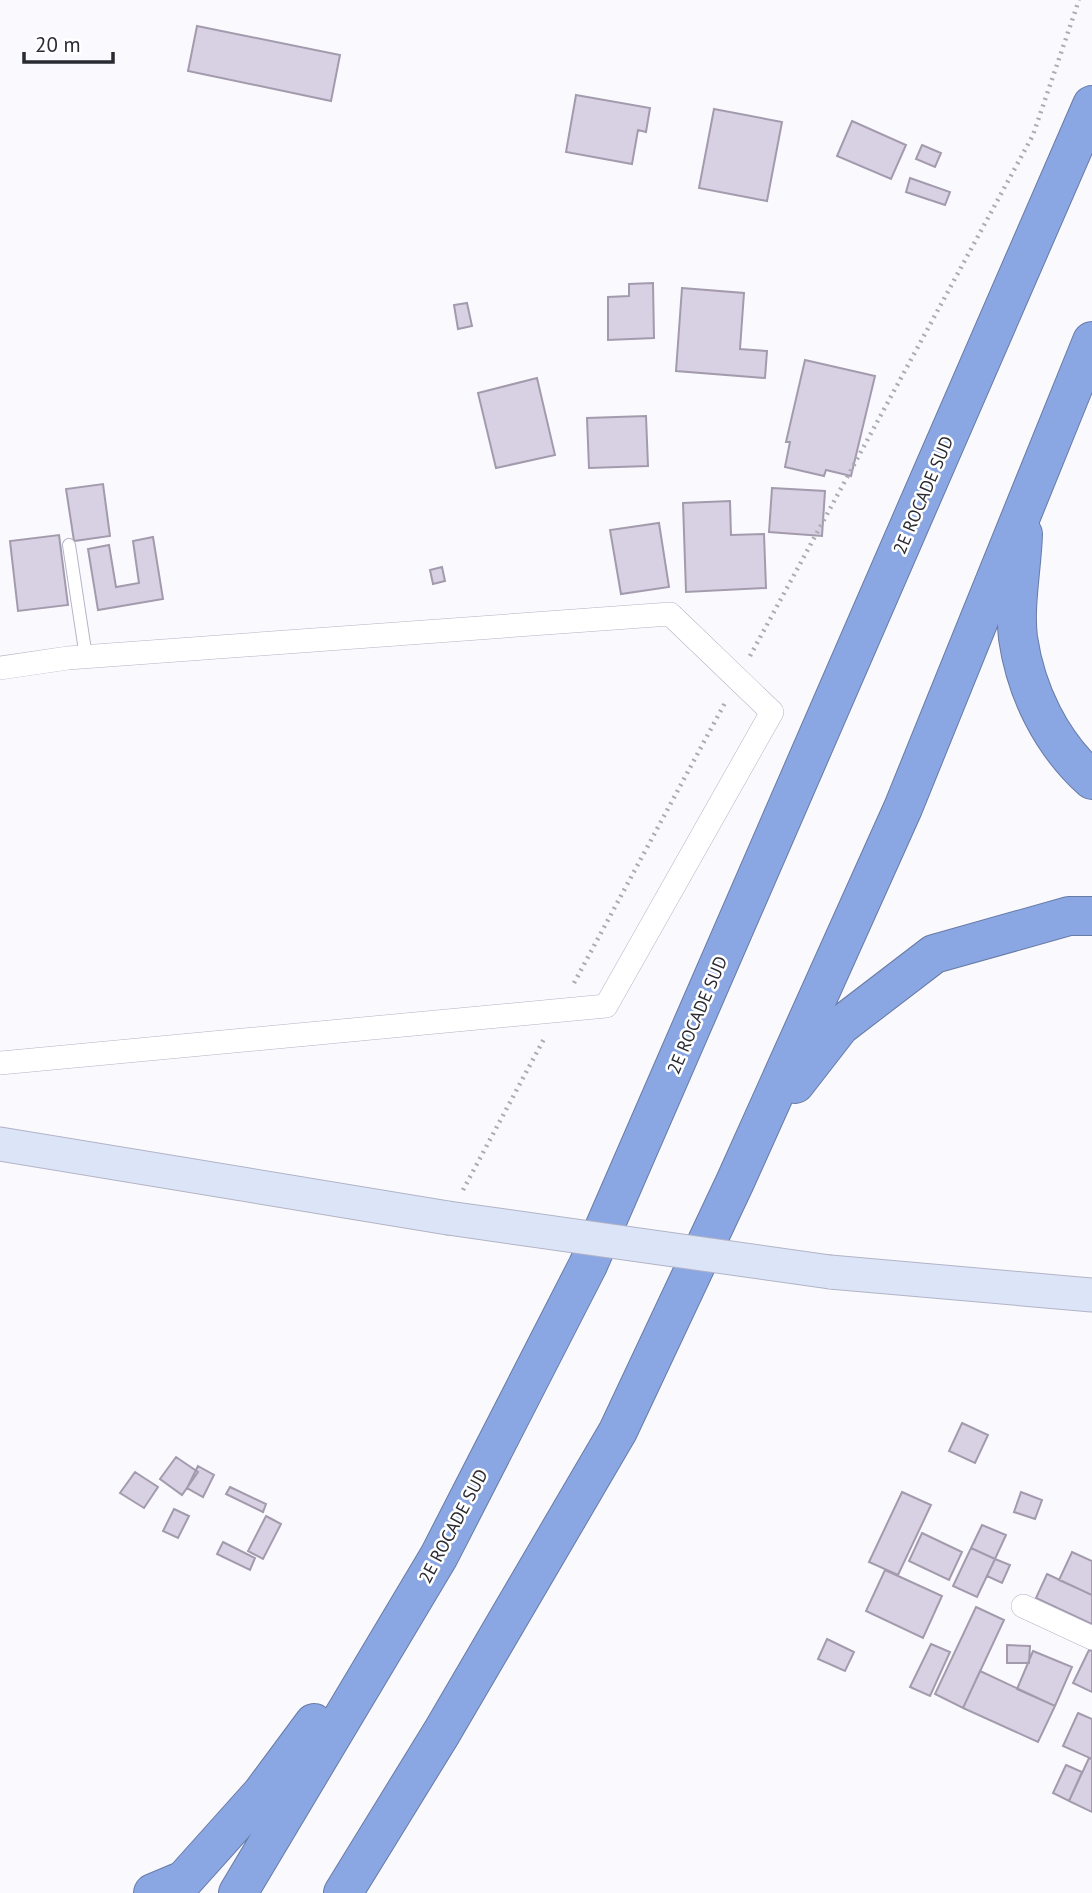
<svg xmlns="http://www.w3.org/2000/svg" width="1092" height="1893" font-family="'PT Sans',sans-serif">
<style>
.building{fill:#d8d0e3;stroke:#a39bad;stroke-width:2}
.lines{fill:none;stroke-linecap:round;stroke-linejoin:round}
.lane-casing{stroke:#b2b3c6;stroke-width:14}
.street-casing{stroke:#b2b3c6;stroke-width:24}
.secondary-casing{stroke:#b2b3c6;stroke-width:35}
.highway-casing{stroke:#687ba5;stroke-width:40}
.path{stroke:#ababb1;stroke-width:4.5;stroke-dasharray:2 5;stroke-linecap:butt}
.lane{stroke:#fff;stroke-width:12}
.street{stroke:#fff;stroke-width:23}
.secondary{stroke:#dce4f7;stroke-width:33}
.highway{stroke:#8aa6e3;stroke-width:38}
.secondary-bridge-casing{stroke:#b2b3c6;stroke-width:35;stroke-linecap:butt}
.secondary-bridge{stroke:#dce4f7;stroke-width:33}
.labels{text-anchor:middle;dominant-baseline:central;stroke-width:5;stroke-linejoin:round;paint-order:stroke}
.street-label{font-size:18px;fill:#2a2a32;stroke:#fff}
</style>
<rect width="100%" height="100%" fill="#fafafe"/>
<!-- building -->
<path class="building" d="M 197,26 L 340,55 L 331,101 L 188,71 Z
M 576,95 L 650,108 L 646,132 L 638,130 L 632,164 L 566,152 Z
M 714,109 L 782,122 L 767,201 L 699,188 Z
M 852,121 L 906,145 L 891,179 L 837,156 Z
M 922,145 L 941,153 L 935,167 L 916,159 Z
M 910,178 L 950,192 L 945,205 L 906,192 Z
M 653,283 L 654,338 L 608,340 L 608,297 L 629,296 L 629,284 Z
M 682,288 L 744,293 L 740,349 L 767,351 L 765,378 L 676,371 Z
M 467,303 L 472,326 L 458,329 L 454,305 Z
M 805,360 L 875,376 L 851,476 L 826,470 L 824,476 L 785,467 L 790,442 L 786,442 Z
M 537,378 L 555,455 L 496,468 L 478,393 Z
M 646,416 L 648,466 L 589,468 L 587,418 Z
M 103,484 L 110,536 L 74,541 L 66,489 Z
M 772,488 L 825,491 L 822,536 L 769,532 Z
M 730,501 L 731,535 L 764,534 L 766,588 L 686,592 L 683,503 Z
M 659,523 L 669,587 L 621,594 L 610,530 Z
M 59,535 L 68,605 L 18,611 L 10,541 Z
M 153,537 L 163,599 L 98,610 L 88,549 L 109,545 L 116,587 L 139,583 L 133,541 Z
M 442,567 L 445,581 L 433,584 L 430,570 Z
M 962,1423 L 988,1435 L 975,1463 L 949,1451 Z
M 176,1457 L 198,1472 L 182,1495 L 160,1479 Z
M 198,1466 L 214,1475 L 203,1497 L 187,1488 Z
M 135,1472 L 158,1487 L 144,1508 L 120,1493 Z
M 230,1487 L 266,1504 L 263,1512 L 226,1494 Z
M 902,1492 L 931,1505 L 898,1575 L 869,1562 Z
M 1021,1492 L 1042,1500 L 1035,1519 L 1014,1512 Z
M 174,1509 L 189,1516 L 178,1538 L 163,1531 Z
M 266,1516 L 281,1524 L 263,1559 L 248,1551 Z
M 982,1525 L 1006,1535 L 995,1559 L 971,1548 Z
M 922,1533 L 962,1552 L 949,1580 L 909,1561 Z
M 223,1542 L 255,1558 L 250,1570 L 217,1554 Z
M 971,1548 L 995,1559 L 977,1597 L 953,1586 Z
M 1072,1552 L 1092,1561 L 1092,1595 L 1059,1580 Z
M 995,1559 L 1010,1565 L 1002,1583 L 987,1576 Z
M 885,1570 L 942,1596 L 923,1638 L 866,1611 Z
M 1047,1574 L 1092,1595 L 1092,1624 L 1036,1598 Z
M 976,1607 L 1004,1620 L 963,1708 L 935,1694 Z
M 827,1639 L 854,1652 L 845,1671 L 818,1659 Z
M 931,1644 L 950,1652 L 930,1696 L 910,1687 Z
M 1007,1645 L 1030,1646 L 1029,1663 L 1007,1663 Z
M 1089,1650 L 1092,1651 L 1092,1692 L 1073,1683 Z
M 1033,1651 L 1072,1667 L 1055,1706 L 1017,1689 Z
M 980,1671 L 1055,1706 L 1038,1742 L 963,1708 Z
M 1078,1713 L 1092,1719 L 1092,1759 L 1063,1746 Z
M 1089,1758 L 1092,1759 L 1092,1812 L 1069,1801 Z
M 1066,1765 L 1082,1772 L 1069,1801 L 1053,1793 Z"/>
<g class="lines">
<!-- lane casing -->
<g class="lane-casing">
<path id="lane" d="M 69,545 L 86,657"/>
</g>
<!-- street casing -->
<g class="street-casing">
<path id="street" d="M 0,668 L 68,658 L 670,614 L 772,712 L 606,1006 L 0,1063
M 1023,1606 L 1092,1638"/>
</g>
<!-- secondary casing -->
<g class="secondary-casing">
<path id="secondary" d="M 0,1144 L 448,1218
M 830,1272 L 1092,1295"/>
</g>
<!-- highway casing -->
<g class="highway-casing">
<path id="highway" d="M 1023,534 C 1022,567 1014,605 1018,638 C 1026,692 1051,743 1092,780
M 795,1084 L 840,1026 L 934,954 L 1069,916 L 1092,916
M 153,1893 L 184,1880 L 262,1793 L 314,1723
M 238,1893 L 439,1556 L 588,1265 L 1092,105
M 343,1893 L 442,1732 L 618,1431 L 735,1182 L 903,808 L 1092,341"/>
</g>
<!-- path -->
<path class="path" d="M 750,656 L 1033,135 L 1079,0
M 574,983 L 726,701
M 463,1190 L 545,1037"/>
<!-- lane -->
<use href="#lane" class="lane"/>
<!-- street -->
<use href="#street" class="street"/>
<!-- secondary -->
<use href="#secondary" class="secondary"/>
<!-- highway -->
<use href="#highway" class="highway"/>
<!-- secondary-bridge casing -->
<g class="secondary-bridge-casing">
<path id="secondary-bridge" d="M 448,1218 L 830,1272"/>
</g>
<!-- secondary-bridge -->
<use href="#secondary-bridge" class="secondary-bridge"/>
</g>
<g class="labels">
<!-- street labels -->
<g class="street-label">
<text transform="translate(923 495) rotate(-67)">2E ROCADE SUD</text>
<text transform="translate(697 1015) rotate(-67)">2E ROCADE SUD</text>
<text transform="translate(453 1526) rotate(-62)">2E ROCADE SUD</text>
</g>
</g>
<!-- scale -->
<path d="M24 52v10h89v-10" fill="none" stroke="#2a2a32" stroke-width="3.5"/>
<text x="35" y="52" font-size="21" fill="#2a2a32" stroke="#ffffff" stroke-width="5" paint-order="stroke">20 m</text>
</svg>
